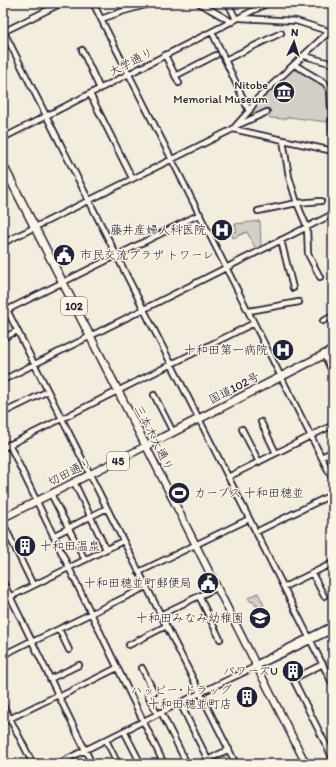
<svg xmlns="http://www.w3.org/2000/svg" width="336" height="767" font-family="Itim,'Klee One',sans-serif">
<style>
.built{fill:#e3ded2}
.green{fill:#d4cfc6;stroke:#7b7880}
.lines{fill:none;stroke-linecap:round;stroke-linejoin:round}
.minor-casing{stroke:#22223b;stroke-width:8}
.major-casing{stroke:#22223b;stroke-width:9}
.highway-casing{stroke:#22223b;stroke-width:10}
.minor{stroke:#fcf5e5;stroke-width:4.5}
.major{stroke:#fcf5e5;stroke-width:6}
.highway{stroke:#fcf5e5;stroke-width:7}
.labels{text-anchor:middle;dominant-baseline:central;stroke-width:3;stroke-linejoin:round;paint-order:stroke}
.shield{fill:#fcf5e5;stroke:#63616e;stroke-width:1}
.shield-label{font-size:11px;font-weight:bold;fill:#22223b}
.street-label{font-size:12px;fill:#22223b;stroke:#fcf5e5}
.poi-label{font-size:12px;fill:#22223b;stroke:#fcf5e5;text-anchor:end}
</style>
<rect width="100%" height="100%" fill="#f3edde"/>
<filter id="ink" filterUnits="userSpaceOnUse"><feTurbulence type="fractalNoise" baseFrequency=".025" numOctaves="2"/><feDisplacementMap in="SourceGraphic" scale="8" xChannelSelector="R" yChannelSelector="G"/><feConvolveMatrix kernelMatrix="1 2 1 2 8 2 1 2 1" color-interpolation-filters="sRGB"/></filter>
<g filter="url(#ink)">
<!-- built -->
<path class="built" d="M 333,229 L 333,252 L 327,241 Z
M 224,753 L 226,754 L 231,764 L 203,764 Z"/>
<!-- green -->
<path class="green" d="M 296,66 C 318,74 329,82 328,106 C 328,111 329,117 327,122 L 289,117 L 285,119 L 270,118 L 264,111 L 256,113 L 252,112 L 255,106 Z
M 260,221 L 261,247 L 256,249 L 247,232 L 233,238 L 231,233 L 237,231 L 235,224 Z
M 258,593 L 264,605 L 259,608 L 257,605 L 256,606 L 253,601 L 251,602 L 248,598 Z
M 225,756 L 229,764 L 211,764 Z"/>
<g class="lines">
<!-- minor casing -->
<g class="minor-casing">
<path id="minor" d="M 93,3 L 333,480
M 199,3 L 232,22
M 228,3 L 236,19
M 240,18 L 296,21 L 331,32
M 101,19 L 124,11 L 153,3
M 3,30 L 333,685
M 3,32 L 62,3
M 212,32 L 249,111
M 82,50 L 100,89
M 165,55 L 179,83
M 305,56 L 333,64
M 225,60 L 281,33
M 295,65 L 325,83 L 330,91 L 333,145
M 175,76 L 216,55
M 90,94 L 132,178
M 238,125 L 267,112
M 233,129 L 333,151
M 3,138 L 268,3
M 283,140 L 289,177 L 297,203 L 307,227 L 308,254 L 320,277
M 258,211 L 297,203 L 321,201
M 281,240 L 293,288
M 3,243 L 233,129 L 249,111 L 257,99 L 333,28
M 3,302 L 236,764
M 7,310 L 200,214
M 249,311 L 299,302
M 323,321 L 333,316
M 3,338 L 17,331
M 324,355 L 333,373
M 3,380 L 333,214
M 154,395 L 173,432
M 3,413 L 48,391
M 261,422 L 276,453
M 242,429 L 259,462
M 9,444 L 164,764
M 3,448 L 254,323
M 322,457 L 333,451
M 228,477 L 333,425
M 74,482 L 106,549
M 51,494 L 85,560
M 3,523 L 33,585
M 256,532 L 333,494
M 53,536 L 107,508
M 329,565 L 333,572
M 139,572 L 249,519
M 312,573 L 324,596
M 3,582 L 92,764
M 284,587 L 333,563
M 217,588 L 199,596 L 220,639
M 10,597 L 123,541
M 160,615 L 199,596
M 59,629 L 69,650
M 32,642 L 146,587
M 129,645 L 166,626
M 3,655 L 31,641
M 323,664 L 293,679 L 333,759
M 254,665 L 333,625
M 142,668 L 154,692 L 148,695 L 157,714
M 50,679 L 79,665
M 59,697 L 117,668
M 180,703 L 208,760
M 3,705 L 33,764
M 161,712 L 187,764
M 3,722 L 58,695
M 124,731 L 141,764
M 106,740 L 118,764
M 57,764 L 200,693 L 333,630
M 200,764 L 229,749
M 330,764 L 333,763"/>
</g>
<!-- major casing -->
<g class="major-casing">
<path id="major" d="M 3,518 L 146,446 L 306,764"/>
</g>
<!-- highway casing -->
<g class="highway-casing">
<path id="highway" d="M 3,165 L 146,446 L 333,350"/>
</g>
<!-- minor -->
<use href="#minor" class="minor"/>
<!-- major -->
<use href="#major" class="major"/>
<!-- highway -->
<use href="#highway" class="highway"/>
</g>
</g>
<!-- icons -->
<defs>
<g id="museum-disc" transform="scale(1.15)"><circle r="9.5" fill="#22223b" stroke="#fcf5e5"/><path d="M0-6L6-3V-2H-6V-3ZM-5-1h2V3h-2ZM-1-1h2V3h-2ZM3-1h2V3H3ZM-6 4H6V6H-6Z" fill="#fff"/></g>
<g id="hospital-disc" transform="scale(1.15)"><circle r="9.5" fill="#22223b" stroke="#fcf5e5"/><path d="M-5-5h3v3.5h4V-5h3V5h-3V1.5h-4V5h-3Z" fill="#fff"/></g>
<g id="civic-disc" transform="scale(1.15)"><circle r="9.5" fill="#22223b" stroke="#fcf5e5"/><path d="M-.6-6.5H3V-4.5H.6V-3L4-1V1h2V6H-6V1h2V-1L-.6-3ZM-1.2 2.5V6h2.4V2.5Z" fill="#fff"/></g>
<g id="stadium-disc" transform="scale(1.15)"><circle r="9.5" fill="#22223b" stroke="#fcf5e5"/><path d="M0-5a6.5 5 0 1 0 0 10a6.5 5 0 1 0 0-10ZM-3.5-1.8h7v3.6h-7Z" fill="#fff"/></g>
<g id="building-disc" transform="scale(1.15)"><circle r="9.5" fill="#22223b" stroke="#fcf5e5"/><path d="M-4-6H4V6H1V3H-1V6H-4ZM-2.5-4.3h1.7v1.8h-1.7ZM.8-4.3h1.7v1.8H.8ZM-2.5-1h1.7V.8h-1.7ZM.8-1h1.7V.8H.8Z" fill="#fff"/></g>
<g id="school-disc" transform="scale(1.15)"><circle r="9.5" fill="#22223b" stroke="#fcf5e5"/><path d="M0-5L7-2L0 1L-7-2ZM-4 1L0 2.5L4 1V4Q0 6-4 4Z" fill="#fff"/></g>
</defs>
<g fill-rule="evenodd">
<use href="#museum-disc" x="284" y="92"/>
<use href="#hospital-disc" x="222" y="230"/>
<use href="#civic-disc" x="64" y="255"/>
<use href="#hospital-disc" x="283" y="350"/>
<use href="#stadium-disc" x="179" y="493"/>
<use href="#building-disc" x="25" y="546"/>
<use href="#civic-disc" x="208" y="583"/>
<use href="#school-disc" x="260" y="618"/>
<use href="#building-disc" x="293" y="671"/>
<use href="#building-disc" x="247" y="697"/>
</g>
<g class="labels">
<!-- shield labels -->
<g class="shield">
<rect x="61" y="297" width="26" height="18" rx="3"/>
<rect x="107" y="452" width="22" height="18" rx="3"/>
</g>
<g class="shield-label">
<text x="74" y="306">102</text>
<text x="118" y="461">45</text>
</g>
<!-- street labels -->
<g class="street-label">
<text transform="translate(131 62) rotate(-27)">大学通り</text>
<text transform="translate(234 388) rotate(-27)">国道102号</text>
<text transform="translate(154 438) rotate(63)">三本木大通り</text>
<text transform="translate(70 472) rotate(-26)">切田通り</text>
</g>
<!-- poi labels -->
<g class="poi-label">
<text x="268" y="85">Nitobe<tspan x="268" dy="14">Memorial Museum</tspan></text>
<text x="206" y="230">藤井産婦人科医院</text>
<text x="80" y="255" text-anchor="start">市民交流プラザ トワーレ</text>
<text x="268" y="350">十和田第一病院</text>
<text x="194" y="493" text-anchor="start">カーブス 十和田穂並</text>
<text x="40" y="546" text-anchor="start">十和田温泉</text>
<text x="192" y="583">十和田穂並町郵便局</text>
<text x="244" y="618">十和田みなみ幼稚園</text>
<text x="278" y="671">パワーズU</text>
<text x="232" y="690">ハッピー･ドラッグ<tspan x="232" dy="14">十和田穂並町店</tspan></text>
</g>
</g>
<!-- margin -->
<rect width="336" height="767" fill="none" stroke="#fcf5e5" stroke-width="16"/>
<rect x="8" y="8" width="320" height="751" fill="none" stroke="#22223b" stroke-width="1.5" filter="url(#ink)"/>
<!-- north arrow -->
<g transform="translate(294 42) rotate(4)" stroke="#fcf5e5" stroke-width="3" paint-order="stroke">
<path d="M0-3L7 15L0 10L-7 15Z" fill="#22223b"/>
<text y="-6" font-size="11" font-weight="bold" text-anchor="middle" fill="#22223b">N</text>
</g>
</svg>
